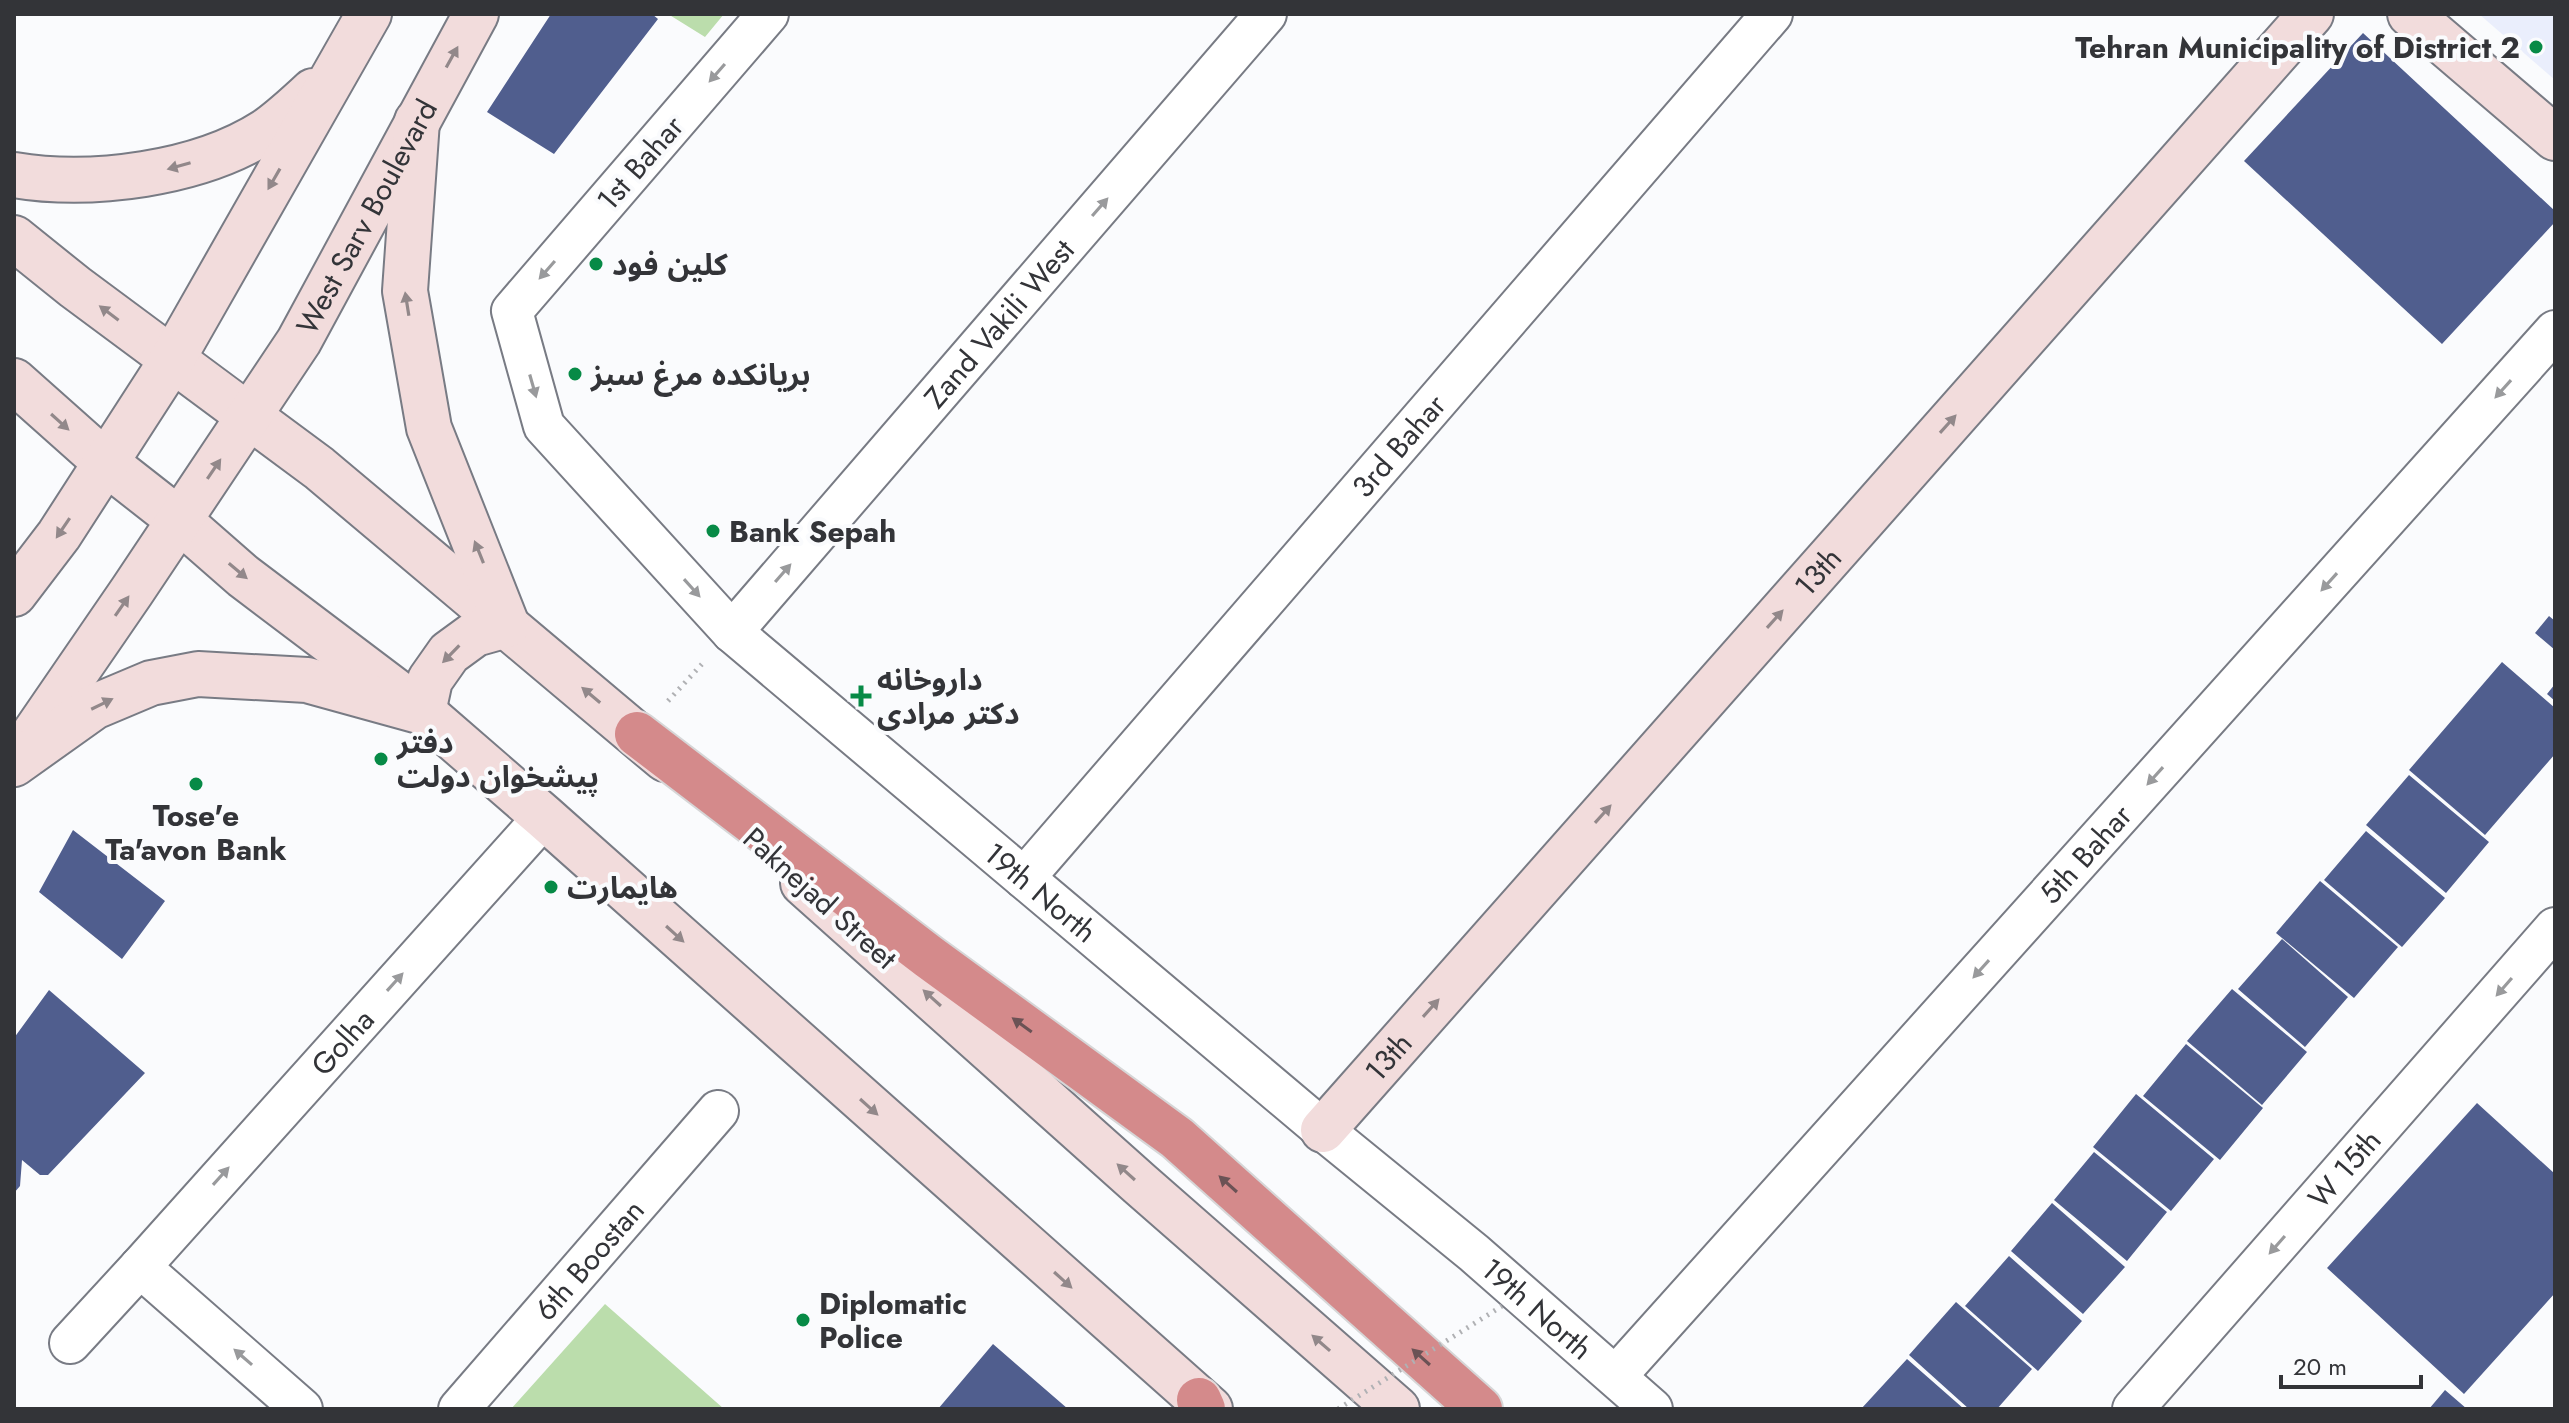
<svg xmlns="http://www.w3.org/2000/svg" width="2569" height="1423" font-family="Jost,'Noto Sans Arabic',sans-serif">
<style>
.built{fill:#eaeefc}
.green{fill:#bbddac}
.building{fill:#505e8e}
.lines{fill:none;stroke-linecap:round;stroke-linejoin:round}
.street-casing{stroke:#787b84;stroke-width:44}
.secondary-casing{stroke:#787b84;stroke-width:48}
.highway-casing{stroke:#d6d6d7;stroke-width:48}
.path{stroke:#b0b1b4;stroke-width:5;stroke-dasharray:2 6;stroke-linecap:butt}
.street{stroke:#fff;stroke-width:40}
.secondary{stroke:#f2dcdc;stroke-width:44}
.highway{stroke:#d48a8b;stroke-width:44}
.path-bridge{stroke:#b0b1b4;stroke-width:5;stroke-dasharray:2 6;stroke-linecap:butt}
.oneway{fill:#92888a}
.oneway2{fill:#999a9c}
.oneway3{fill:#6b5255}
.poi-dot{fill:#078a46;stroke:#fafbfd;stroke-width:3}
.labels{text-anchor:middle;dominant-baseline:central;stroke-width:8;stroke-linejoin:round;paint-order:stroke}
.poi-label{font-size:30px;font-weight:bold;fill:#333438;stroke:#fafbfd;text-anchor:start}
.street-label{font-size:30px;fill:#333438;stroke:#fafbfd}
</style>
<rect width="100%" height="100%" fill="#fafbfd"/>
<!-- built -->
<path class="built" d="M 2479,14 L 2555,14 L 2555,80 Z"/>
<!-- green -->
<path class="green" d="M 668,14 L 724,14 L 705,37 Z
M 605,1304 L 724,1409 L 511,1409 Z"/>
<!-- building -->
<path class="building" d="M 551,14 L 652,14 L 658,19 L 554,154 L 487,112 Z
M 2363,33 L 2555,211 L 2555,222 L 2442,344 L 2244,161 Z
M 2549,616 L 2555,621 L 2555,650 L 2535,633 Z
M 2502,662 L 2555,708 L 2555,754 L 2485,835 L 2409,770 Z
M 2555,684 L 2555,701 L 2547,694 Z
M 2409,775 L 2489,842 L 2446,893 L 2366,825 Z
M 73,830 L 165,901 L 122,959 L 39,892 Z
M 2366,831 L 2445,898 L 2402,947 L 2324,880 Z
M 2320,881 L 2398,947 L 2354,998 L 2276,933 Z
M 2282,939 L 2348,997 L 2305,1047 L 2238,989 Z
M 2232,989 L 2307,1052 L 2262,1105 L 2187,1041 Z
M 49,990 L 145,1073 L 48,1175 L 40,1175 L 22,1160 L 20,1186 L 14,1193 L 14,1038 Z
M 2186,1044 L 2263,1108 L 2220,1160 L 2143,1096 Z
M 2136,1094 L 2214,1159 L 2171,1211 L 2093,1147 Z
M 2477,1103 L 2555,1174 L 2555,1293 L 2464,1394 L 2327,1268 Z
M 2094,1152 L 2167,1212 L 2127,1261 L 2054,1200 Z
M 2052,1203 L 2125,1267 L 2083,1314 L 2011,1251 Z
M 2009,1256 L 2082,1321 L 2038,1371 L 1965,1306 Z
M 1956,1302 L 2032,1369 L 1997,1409 L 1969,1409 L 1909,1355 Z
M 993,1344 L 1068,1409 L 938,1409 Z
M 1907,1359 L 1964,1409 L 1861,1409 Z
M 2445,1390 L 2467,1409 L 2429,1409 Z"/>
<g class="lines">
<!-- street casing -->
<g class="street-casing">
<g id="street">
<path id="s1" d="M 768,14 L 512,311 L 544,426 L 732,632 L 1323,1130 L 1474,1253 L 1652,1409"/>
<path id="s2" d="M 732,632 L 1266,14"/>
<path id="s3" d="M 1024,878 L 1772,14"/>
<path d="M 70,1343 L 140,1267"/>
<path id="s4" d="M 1616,1376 L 2555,331"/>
<path id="s5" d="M 302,1409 L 140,1267 L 544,817"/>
<path id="s6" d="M 459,1409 L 718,1111"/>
<path id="s7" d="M 2133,1409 L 2555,928"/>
</g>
</g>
<!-- secondary casing -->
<g class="secondary-casing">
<g id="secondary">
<path d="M 2410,14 L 2555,138"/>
<path d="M 14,175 C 92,188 199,174 266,131 C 283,119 298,105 313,91"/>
<path d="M 14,238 L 75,287 L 319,468 L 665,759"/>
<path d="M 14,381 L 105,462 L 179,520 L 243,576 L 423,712 L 544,817 L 1210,1409"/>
<path d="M 14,594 L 59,535 L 172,360 L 369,14"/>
<path id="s8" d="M 29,741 L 132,591 L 299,341 L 476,14"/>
<path d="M 14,764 L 94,707 L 151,683 L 198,674 L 307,680 L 423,712 L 430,680 L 449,653 L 475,634 L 507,625 L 429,428 L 405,291 L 417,121"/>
<path d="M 803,883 L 1140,1184 L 1397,1409"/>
<path id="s9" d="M 1323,1130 L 2311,14"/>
</g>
</g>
<!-- highway casing -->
<g class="highway-casing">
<path id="highway" d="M 637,734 L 929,957 L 1177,1138 L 1480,1409
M 1199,1400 L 1203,1409"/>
</g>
<!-- path -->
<path class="path" d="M 668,701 L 702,664"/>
<!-- street -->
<use href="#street" class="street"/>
<!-- secondary -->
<use href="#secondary" class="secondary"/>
<!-- highway -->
<use href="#highway" class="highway"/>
<!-- path-bridge -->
<path class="path-bridge" d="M 1338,1409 L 1502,1306"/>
</g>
<!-- one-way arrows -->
<defs><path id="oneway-solid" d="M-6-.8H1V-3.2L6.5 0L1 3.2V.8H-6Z" transform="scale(2)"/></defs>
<g class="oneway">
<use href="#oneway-solid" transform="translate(452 57) rotate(-61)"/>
<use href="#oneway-solid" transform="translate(179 166) rotate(164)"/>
<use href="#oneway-solid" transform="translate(274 179) rotate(120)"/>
<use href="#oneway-solid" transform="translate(407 304) rotate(-99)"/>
<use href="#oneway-solid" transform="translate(109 313) rotate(-143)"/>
<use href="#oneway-solid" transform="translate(60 422) rotate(42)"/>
<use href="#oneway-solid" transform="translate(1948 424) rotate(-48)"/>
<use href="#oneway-solid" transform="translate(214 469) rotate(-56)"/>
<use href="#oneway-solid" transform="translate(63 528) rotate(124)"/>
<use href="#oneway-solid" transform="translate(479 552) rotate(-112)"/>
<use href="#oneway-solid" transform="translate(238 571) rotate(40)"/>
<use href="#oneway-solid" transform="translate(122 606) rotate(-55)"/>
<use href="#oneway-solid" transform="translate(1775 619) rotate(-48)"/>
<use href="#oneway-solid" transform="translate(451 654) rotate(134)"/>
<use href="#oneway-solid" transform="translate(591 695) rotate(-140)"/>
<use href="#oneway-solid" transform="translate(102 704) rotate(-26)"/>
<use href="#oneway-solid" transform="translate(1603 814) rotate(-48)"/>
<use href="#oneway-solid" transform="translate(675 934) rotate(42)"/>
<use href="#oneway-solid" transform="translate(932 998) rotate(-138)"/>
<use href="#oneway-solid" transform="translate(1431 1008) rotate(-48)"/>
<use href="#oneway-solid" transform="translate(869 1107) rotate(42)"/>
<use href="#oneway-solid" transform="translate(1126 1172) rotate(-138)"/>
<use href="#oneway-solid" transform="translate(1063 1280) rotate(42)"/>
<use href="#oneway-solid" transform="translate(1321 1343) rotate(-139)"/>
</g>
<g class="oneway2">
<use href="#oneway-solid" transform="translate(717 73) rotate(131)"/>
<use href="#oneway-solid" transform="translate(1100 207) rotate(-49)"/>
<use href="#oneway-solid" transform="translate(547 270) rotate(131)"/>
<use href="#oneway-solid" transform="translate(533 386) rotate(74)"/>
<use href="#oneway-solid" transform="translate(2503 389) rotate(132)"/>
<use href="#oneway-solid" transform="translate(783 573) rotate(-49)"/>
<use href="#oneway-solid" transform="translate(2329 582) rotate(132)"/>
<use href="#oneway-solid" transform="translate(692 588) rotate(48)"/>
<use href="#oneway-solid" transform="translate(2155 776) rotate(132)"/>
<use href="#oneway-solid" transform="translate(1981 969) rotate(132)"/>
<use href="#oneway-solid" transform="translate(395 982) rotate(-48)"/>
<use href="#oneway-solid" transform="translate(2504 987) rotate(131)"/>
<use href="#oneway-solid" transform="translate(221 1176) rotate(-48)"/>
<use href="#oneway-solid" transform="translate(2277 1245) rotate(131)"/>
<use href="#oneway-solid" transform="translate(243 1357) rotate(-139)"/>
</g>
<g class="oneway3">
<use href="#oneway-solid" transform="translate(1022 1025) rotate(-144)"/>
<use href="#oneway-solid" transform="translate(1228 1184) rotate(-138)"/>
<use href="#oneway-solid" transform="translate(1421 1357) rotate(-138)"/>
</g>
<!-- markers -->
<g class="poi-dot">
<circle cx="2536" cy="47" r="8"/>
<circle cx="596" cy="264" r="8"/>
<circle cx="575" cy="374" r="8"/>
<circle cx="713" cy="531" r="8"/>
<path d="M857 684h8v8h8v8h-8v8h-8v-8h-8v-8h8z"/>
<circle cx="381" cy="759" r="8"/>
<circle cx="196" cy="784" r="8"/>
<circle cx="551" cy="887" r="8"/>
<circle cx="803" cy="1320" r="8"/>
</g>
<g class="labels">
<!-- poi labels -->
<g class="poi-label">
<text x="2520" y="47" text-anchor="end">Tehran Municipality of District 2</text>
<text x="612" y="264">کلین فود</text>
<text x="591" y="374">بریانکده مرغ سبز</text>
<text x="729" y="531">Bank Sepah</text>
<text x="877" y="679">داروخانه<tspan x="877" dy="34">دکتر مرادی</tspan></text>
<text x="397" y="742">دفتر<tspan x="397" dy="34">پیشخوان دولت</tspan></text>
<text x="196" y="815" text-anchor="middle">Tose'e<tspan x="196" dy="34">Ta'avon Bank</tspan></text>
<text x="567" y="887">هایمارت</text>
<text x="819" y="1303">Diplomatic<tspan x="819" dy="34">Police</tspan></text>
</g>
<!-- street labels -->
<g class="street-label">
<text transform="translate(640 163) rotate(-49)">1st Bahar</text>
<text stroke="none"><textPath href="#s8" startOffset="624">West Sarv Boulevard</textPath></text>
<text stroke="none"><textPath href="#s2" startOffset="408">Zand Vakili West</textPath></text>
<text stroke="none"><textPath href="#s3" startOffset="572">3rd Bahar</textPath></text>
<text stroke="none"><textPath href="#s9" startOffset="746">13th</textPath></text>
<text stroke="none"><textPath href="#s4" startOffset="702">5th Bahar</textPath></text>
<text stroke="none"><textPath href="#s1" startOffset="1194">19th North</textPath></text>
<text transform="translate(820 898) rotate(42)">Paknejad Street</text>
<text stroke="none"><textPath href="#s5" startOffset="518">Golha</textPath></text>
<text stroke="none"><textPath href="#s9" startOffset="98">13th</textPath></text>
<text stroke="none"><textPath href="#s7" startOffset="320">W 15th</textPath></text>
<text stroke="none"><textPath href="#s6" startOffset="198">6th Boostan</textPath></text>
<text stroke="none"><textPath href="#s1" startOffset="1842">19th North</textPath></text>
</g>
</g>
<!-- border -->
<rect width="2569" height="1423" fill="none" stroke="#333438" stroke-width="32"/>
<!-- scale -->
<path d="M2281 1375v12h140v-12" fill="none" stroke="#333438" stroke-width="4"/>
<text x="2293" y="1375" font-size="24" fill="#333438" stroke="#fafbfd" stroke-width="6" paint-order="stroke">20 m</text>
</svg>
